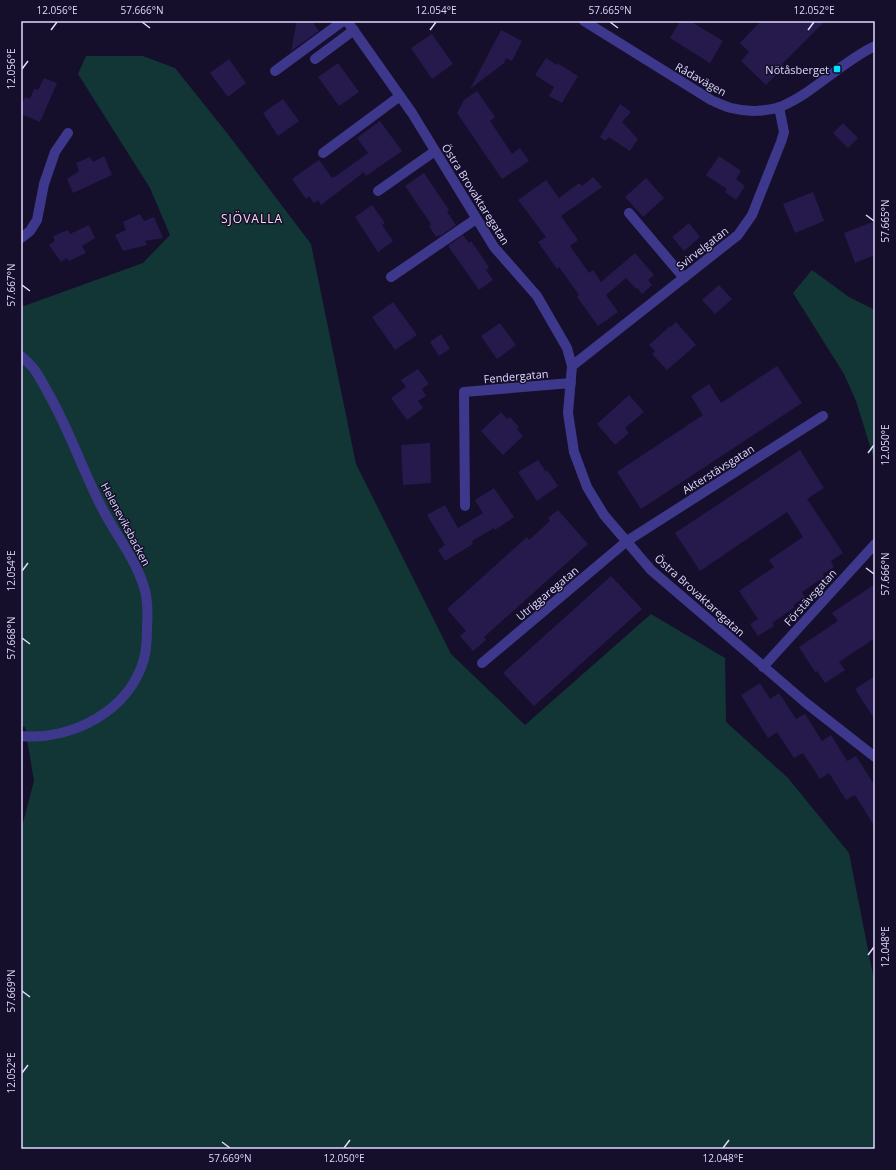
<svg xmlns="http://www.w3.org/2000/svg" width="896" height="1170" font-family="'Open Sans',sans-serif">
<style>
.green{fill:#123635}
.building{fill:#261a4d}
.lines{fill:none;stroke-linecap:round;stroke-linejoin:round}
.minor{stroke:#3e388d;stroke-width:10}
.ticks{fill:none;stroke:#dfd9ff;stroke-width:1.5}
.poi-dot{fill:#05deff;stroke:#150f2b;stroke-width:1.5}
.labels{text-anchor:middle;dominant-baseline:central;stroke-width:3;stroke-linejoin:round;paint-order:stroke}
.poi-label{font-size:11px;fill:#dfd9ff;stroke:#150f2b;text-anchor:end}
.street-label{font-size:11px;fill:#dfd9ff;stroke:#150f2b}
.neighbourhood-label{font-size:12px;letter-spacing:1px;fill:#ffdbf1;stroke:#150f2b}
.neatline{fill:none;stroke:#dfd9ff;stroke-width:1.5}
.ticks-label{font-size:10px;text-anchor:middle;fill:#dfd9ff}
</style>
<rect width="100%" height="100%" fill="#150f2b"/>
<!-- green -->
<path class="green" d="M 86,56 L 143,56 L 175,68 L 227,133 L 311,244 L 356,464 L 451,654 L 525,725 L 651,614 L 725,658 L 726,722 L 788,778 L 849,853 L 875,985 L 875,1149 L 21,1149 L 21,830 L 34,781 L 25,727 L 21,726 L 21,305 L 24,306 L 143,263 L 170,235 L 150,188 L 78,74 Z
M 812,270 L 849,297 L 875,310 L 875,462 L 856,401 L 844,374 L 793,293 Z"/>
<!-- building -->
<path class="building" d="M 297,21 L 312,21 L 319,31 L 291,51 Z
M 680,21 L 690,21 L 723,41 L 710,63 L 670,38 Z
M 761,21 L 825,21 L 782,64 L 784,66 L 766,85 L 741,61 L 749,52 L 740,43 Z
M 501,30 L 522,41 L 512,61 L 506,58 L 504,63 L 470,89 Z
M 432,34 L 453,64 L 432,79 L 411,48 Z
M 546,58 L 557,65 L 557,63 L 578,76 L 562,103 L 549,96 L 554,87 L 535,75 Z
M 229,59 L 246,83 L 228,97 L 210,73 Z
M 338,63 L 359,92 L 339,106 L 318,77 Z
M 44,78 L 57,83 L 40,122 L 21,114 L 21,107 L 25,97 L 30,99 L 34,89 L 38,90 Z
M 477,91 L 495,117 L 490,121 L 512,154 L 520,148 L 529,161 L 502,179 L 457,113 L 464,100 Z
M 283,99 L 299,121 L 278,136 L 263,113 Z
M 620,104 L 631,112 L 622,122 L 638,139 L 630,151 L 609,137 L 605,141 L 600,137 Z
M 380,121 L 402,151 L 366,176 L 364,172 L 321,205 L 318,200 L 314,203 L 309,196 L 306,199 L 292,179 L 319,160 L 332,178 L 336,176 L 368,153 L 357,138 Z
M 843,123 L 858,138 L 848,148 L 833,133 Z
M 104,156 L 112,175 L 73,193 L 67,179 L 79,171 L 76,163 L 90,157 L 93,162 Z
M 719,156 L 741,171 L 736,179 L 745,186 L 736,200 L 725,192 L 727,189 L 706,175 Z
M 424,173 L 449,210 L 447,212 L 456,225 L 440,236 L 439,235 L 436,237 L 429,226 L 431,224 L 405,186 Z
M 593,177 L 602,187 L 561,216 L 578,240 L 570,246 L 589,273 L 593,270 L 601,282 L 635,253 L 654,275 L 648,280 L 652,285 L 642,294 L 637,288 L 636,289 L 626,278 L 606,295 L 618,312 L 598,326 L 577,297 L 579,295 L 559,267 L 557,269 L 538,242 L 546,237 L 518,200 L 546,180 L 559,198 L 579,183 L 582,186 Z
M 646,178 L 664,198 L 643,217 L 625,197 Z
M 813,192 L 824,221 L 795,233 L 783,204 Z
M 372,205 L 385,223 L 382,225 L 393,241 L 378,252 L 355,217 Z
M 140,214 L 144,221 L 154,217 L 163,238 L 145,241 L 147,245 L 123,251 L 115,235 L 126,230 L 123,222 Z
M 875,221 L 875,255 L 855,263 L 844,233 Z
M 689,223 L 700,237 L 684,251 L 672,237 Z
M 89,225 L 95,238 L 82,246 L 86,253 L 69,261 L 67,258 L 61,262 L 49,245 L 55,241 L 53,236 L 68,230 L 70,234 Z
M 463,235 L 469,243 L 471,241 L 489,267 L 486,270 L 493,280 L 479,290 L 448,246 Z
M 719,285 L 732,299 L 715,314 L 702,300 Z
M 393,302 L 417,335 L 395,350 L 372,317 Z
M 676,322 L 696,345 L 667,370 L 652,354 L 655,351 L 649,345 L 670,326 L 671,327 Z
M 500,323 L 516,345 L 497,359 L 481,336 Z
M 441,334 L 450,349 L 439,356 L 430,342 Z
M 777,366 L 802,403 L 641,509 L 617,472 L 703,415 L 691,396 L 709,384 L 721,403 Z
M 418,369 L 429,384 L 422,389 L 426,396 L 418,401 L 423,408 L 407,420 L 391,398 L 406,387 L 401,380 Z
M 629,395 L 644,412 L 625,428 L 629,433 L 615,445 L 597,424 Z
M 501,412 L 507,419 L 510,417 L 519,427 L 517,429 L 523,436 L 503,455 L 481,431 Z
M 430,443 L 431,483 L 403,485 L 401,445 Z
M 800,450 L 824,488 L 807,499 L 843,553 L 831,561 L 834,567 L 823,574 L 824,577 L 802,592 L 805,597 L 793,605 L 795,607 L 772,623 L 774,626 L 758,636 L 750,624 L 758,619 L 739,591 L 774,567 L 769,560 L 803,537 L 787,512 L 700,571 L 675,533 Z
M 538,460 L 546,472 L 547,470 L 558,486 L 537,501 L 518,472 Z
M 494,488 L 514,517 L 495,530 L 494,528 L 472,541 L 473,544 L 445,561 L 438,550 L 445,545 L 427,515 L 445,505 L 458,528 L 483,513 L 475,500 Z
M 558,510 L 588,544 L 484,637 L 486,640 L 473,651 L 460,636 L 466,631 L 447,609 L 527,537 L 529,540 L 550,521 L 548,518 Z
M 611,576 L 642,609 L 534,706 L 503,673 Z
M 875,584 L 875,638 L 839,662 L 845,670 L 825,683 L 817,671 L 815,672 L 799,647 L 838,621 L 832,613 Z
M 875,676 L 875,720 L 855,689 Z
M 760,683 L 770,699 L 779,693 L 796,719 L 805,714 L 822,741 L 831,735 L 847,761 L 856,756 L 875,786 L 875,827 L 855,795 L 846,800 L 829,773 L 820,779 L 803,753 L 794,758 L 777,732 L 768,738 L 741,695 Z"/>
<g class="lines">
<!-- minor -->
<path class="minor" d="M 347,21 L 412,113 L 494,247 L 537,296 L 567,348 L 572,366 L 568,413 L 574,452 L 587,487 L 604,515 L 651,570 L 806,703 L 875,757
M 584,21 L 711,100 C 718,103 724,106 731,108 C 746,112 765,112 780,107 C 814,93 841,62 875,46
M 315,59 L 354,30
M 275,71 L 343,21
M 323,153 L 400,96
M 378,191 L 435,151
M 629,213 L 684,278
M 21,238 L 30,231 L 37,220 L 44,184 L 55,152 L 68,133
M 391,277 L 476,219
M 21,356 C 25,360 30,364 34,369 C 40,377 45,388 51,398 C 69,431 82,467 99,502 C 112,530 133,554 143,584 C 148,597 148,612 147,626 C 147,636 147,648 144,659 C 130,710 72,741 21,736
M 572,366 L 738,235 L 752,215 L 781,142 L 784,132 L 779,107
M 465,506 L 464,392 L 571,383
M 482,663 L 627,541 L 823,416
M 763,667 L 875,544"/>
</g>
<!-- ticks -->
<path class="ticks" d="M 142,22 L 150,28M 610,22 L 618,28M 51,30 L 57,22M 430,30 L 436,22M 808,30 L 814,22M 22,69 L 28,61M 866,215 L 874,221M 22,285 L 30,291M 868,453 L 874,445M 866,568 L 874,574M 22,571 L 28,563M 22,638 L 30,644M 868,955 L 874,947M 22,991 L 30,997M 22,1073 L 28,1065M 222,1142 L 230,1148M 344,1148 L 350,1140M 723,1148 L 729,1140"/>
<!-- markers -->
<rect class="poi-dot" x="833" y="65" width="8" height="8" rx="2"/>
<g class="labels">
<!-- poi labels -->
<g class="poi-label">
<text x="829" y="69">Nötåsberget</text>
</g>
<!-- street labels -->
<g class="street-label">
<text transform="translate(701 79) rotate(29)">Rådavägen</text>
<text transform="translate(476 194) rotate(58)">Östra Brovaktaregatan</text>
<text transform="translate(702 248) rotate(-38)">Svirvelgatan</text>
<text transform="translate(516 376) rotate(-5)">Fendergatan</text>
<text transform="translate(718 469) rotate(-32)">Akterstävsgatan</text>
<text transform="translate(126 524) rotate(62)">Heleneviksbacken</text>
<text transform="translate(547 593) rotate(-40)">Utriggaregatan</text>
<text transform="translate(700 595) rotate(42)">Östra Brovaktaregatan</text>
<text transform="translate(810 597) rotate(-48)">Förstävsgatan</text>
</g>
<!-- neighbourhood labels -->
<g class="neighbourhood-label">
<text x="252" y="218">SJÖVALLA</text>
</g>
</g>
<!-- border -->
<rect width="896" height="1170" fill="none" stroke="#150f2b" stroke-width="44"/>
<rect x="22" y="22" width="852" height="1126" class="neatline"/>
<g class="ticks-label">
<text x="57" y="14">12.056°E</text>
<text x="142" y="14">57.666°N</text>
<text x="436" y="14">12.054°E</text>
<text x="610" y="14">57.665°N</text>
<text x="814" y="14">12.052°E</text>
<text transform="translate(11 69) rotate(-90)" y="4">12.056°E</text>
<text transform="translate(885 221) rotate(-90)" y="4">57.665°N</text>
<text transform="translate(11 285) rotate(-90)" y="4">57.667°N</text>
<text transform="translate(885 445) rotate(-90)" y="4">12.050°E</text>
<text transform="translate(11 571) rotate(-90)" y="4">12.054°E</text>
<text transform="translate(885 574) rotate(-90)" y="4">57.666°N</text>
<text transform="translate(11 638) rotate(-90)" y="4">57.668°N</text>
<text transform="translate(885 947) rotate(-90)" y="4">12.048°E</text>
<text transform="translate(11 991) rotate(-90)" y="4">57.669°N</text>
<text transform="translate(11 1073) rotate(-90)" y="4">12.052°E</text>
<text x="230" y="1162">57.669°N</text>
<text x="344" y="1162">12.050°E</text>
<text x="723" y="1162">12.048°E</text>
</g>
</svg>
